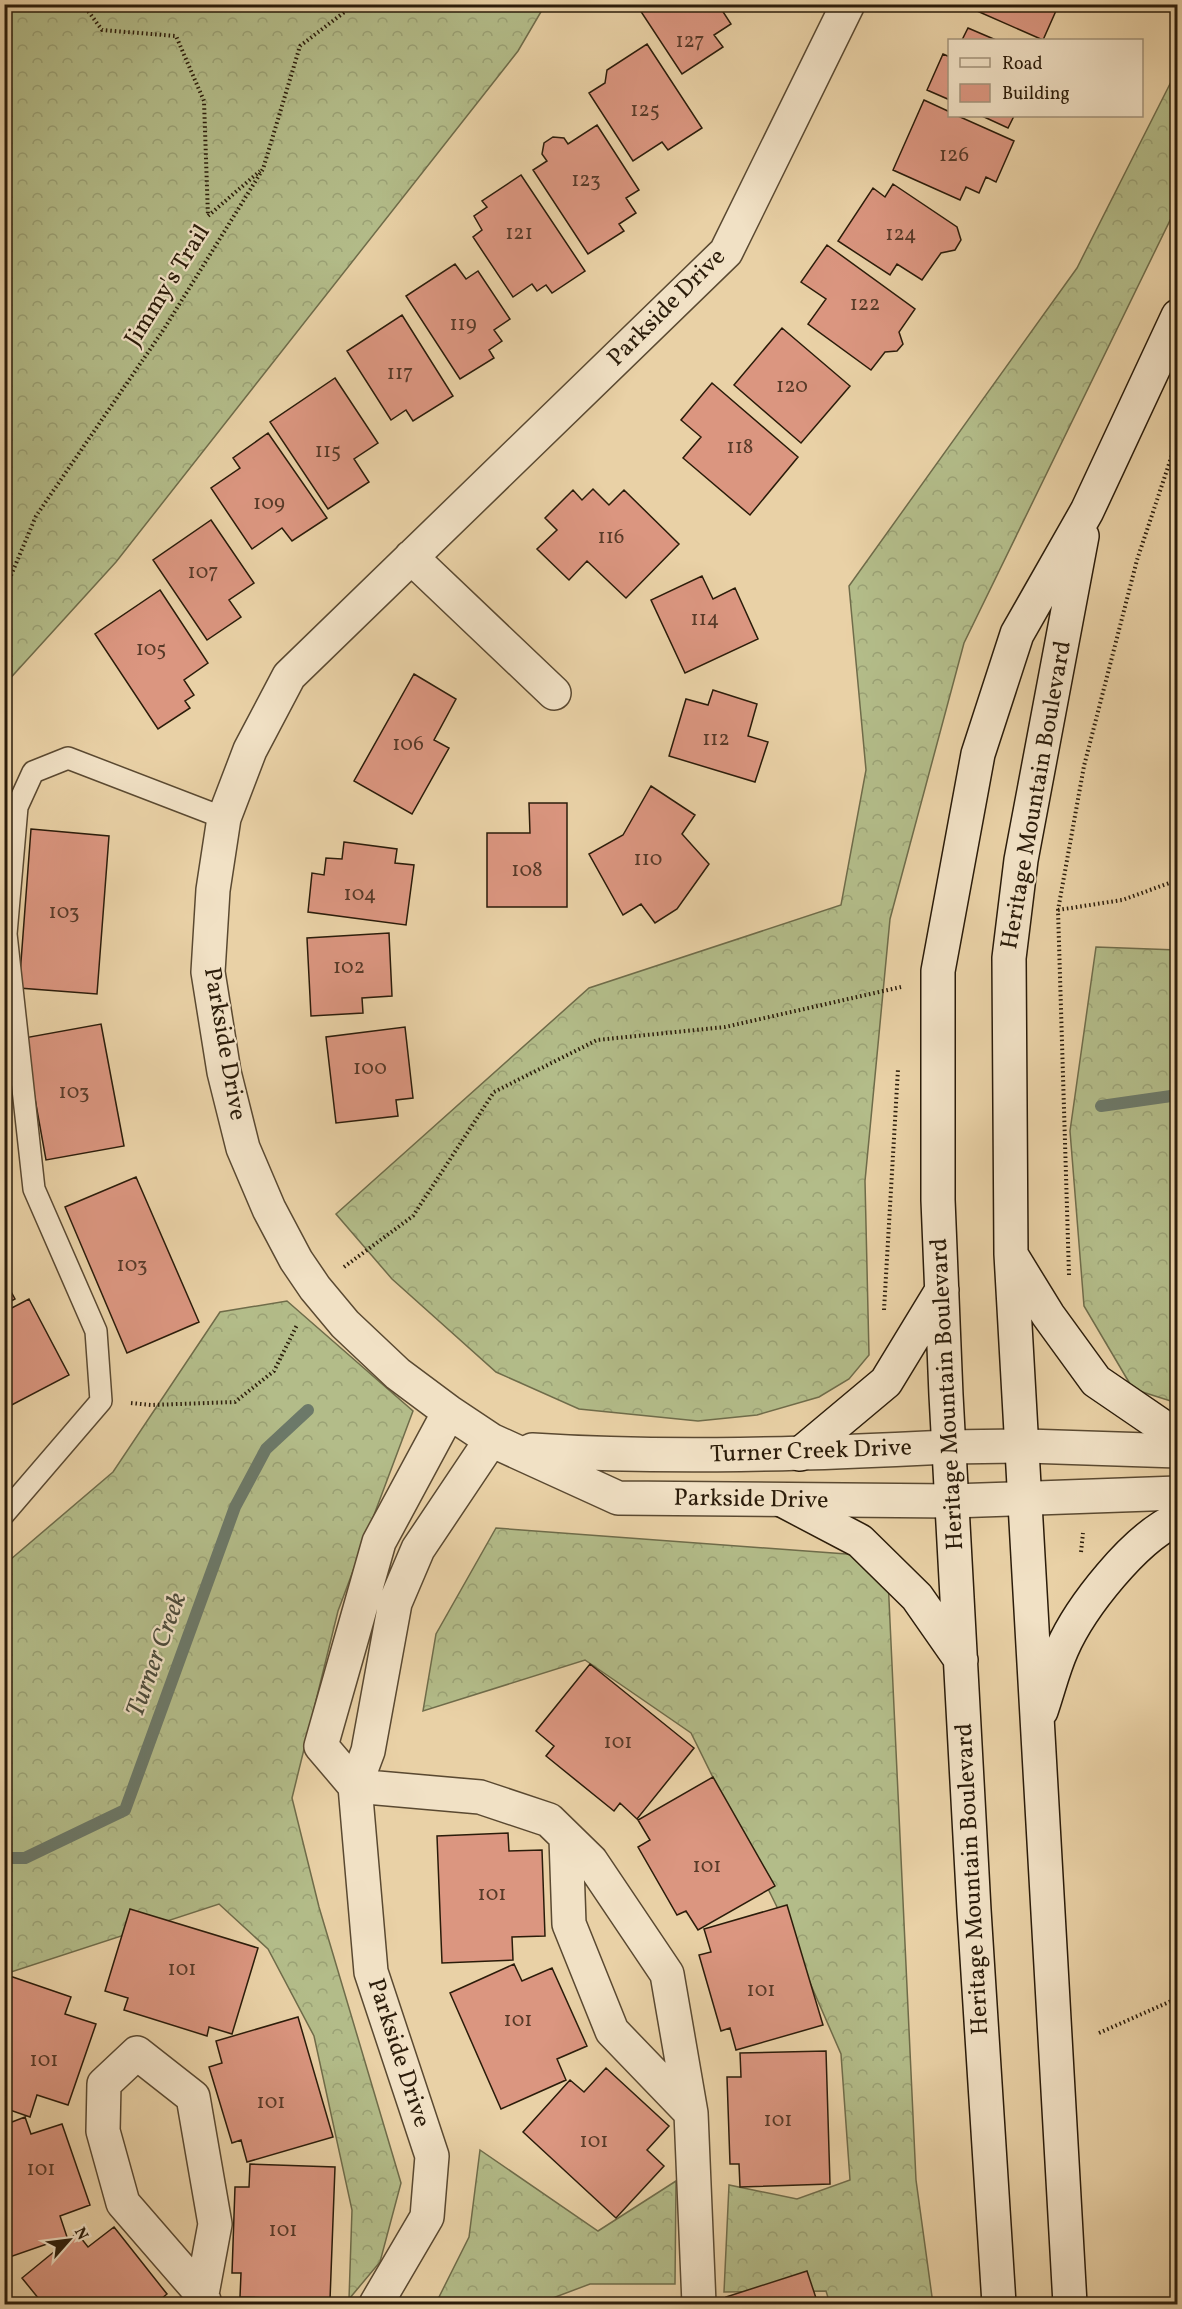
<svg xmlns="http://www.w3.org/2000/svg" width="1182" height="2309" font-family="Vollkorn,serif">
<style>
.forest{fill:url(#forest-crowns);stroke:#6f6c4a;stroke-width:1.5}
.lines{fill:none;stroke-linecap:round;stroke-linejoin:round}
.stream{stroke:#6c7969;stroke-width:12}
.building{fill:#db9680;stroke:#2b1c0a;stroke-width:1.5}
.service-casing{stroke:#5a4931;stroke-width:24}
.minor-casing{stroke:#5a4931;stroke-width:36}
.tertiary-casing{stroke:#5a4931;stroke-width:36}
.secondary-casing{stroke:#2b1c0a;stroke-width:36}
.path{stroke:#2b1c0a;stroke-width:4;stroke-dasharray:1.5 3;stroke-linecap:butt}
.service{stroke:#f1e1c5;stroke-width:21}
.minor{stroke:#f1e1c5;stroke-width:33}
.tertiary{stroke:#f1e1c5;stroke-width:33}
.secondary{stroke:#f1e1c5;stroke-width:33}
.labels{text-anchor:middle;dominant-baseline:central;stroke-width:4.5;stroke-linejoin:round;paint-order:stroke}
.number-label{font-size:21px;fill:#573a28}
.street-label{font-size:24px;fill:#2b1c0a;stroke:#f1e1c5}
.water-label{font-size:26px;font-style:italic;fill:#4b4a3a;stroke:#f1e1c5}
</style>
<defs>
<pattern id="forest-crowns" width="20" height="18" patternUnits="userSpaceOnUse" patternTransform="scale(1.5)"><rect width="20" height="18" fill="#b3bc89"/><path d="M2 6a3 3 0 1 1 6 0M12 15a3 3 0 1 1 6 0" fill="none" stroke="#9aa175"/></pattern>
</defs>
<rect width="100%" height="100%" fill="#e9d1a6"/>
<filter id="stains"><feTurbulence type="fractalNoise" baseFrequency=".00333" numOctaves="4"/><feColorMatrix values="0 0 0 0 .2 0 0 0 0 .09 0 0 0 0 .02 0 0 0 .5 -.17"/></filter>
<radialGradient id="worn" r=".72"><stop offset=".6" stop-color="#630" stop-opacity="0"/><stop offset="1" stop-color="#630" stop-opacity=".3"/></radialGradient>
<!-- forest -->
<path class="forest" d="M 5,4 L 545,5 L 518,51 L 116,562 L 5,684 Z
M 1177,70 L 1177,206 L 964,643 L 890,919 L 865,1181 L 869,1355 L 849,1379 L 819,1397 L 757,1415 L 698,1421 L 579,1409 L 496,1372 L 392,1279 L 336,1214 L 589,988 L 841,905 L 866,770 L 849,586 L 1077,268 Z
M 1096,947 L 1177,950 L 1177,1403 L 1133,1389 L 1084,1306 L 1070,1131 Z
M 287,1301 L 413,1411 L 338,1611 L 292,1798 L 319,1907 L 401,2183 L 380,2262 L 349,2299 L 352,2210 L 314,2036 L 268,1949 L 219,1904 L 5,1974 L 4,1565 L 113,1472 L 220,1312 Z
M 496,1528 L 887,1557 L 916,2180 L 933,2304 L 830,2304 L 826,2291 L 724,2292 L 729,2185 L 797,2199 L 850,2180 L 841,2054 L 777,1907 L 691,1733 L 585,1660 L 423,1711 L 436,1634 Z
M 480,2150 L 598,2231 L 676,2181 L 675,2284 L 590,2284 L 537,2304 L 430,2304 L 439,2297 L 469,2237 Z"/>
<g class="lines">
<!-- stream -->
<path class="stream" d="M 1101,1106 L 1178,1095
M 4,1858 L 25,1858 L 125,1810 L 235,1507 L 266,1449 L 308,1410"/>
</g>
<!-- building -->
<path class="building" d="M 636,4 L 718,4 L 731,24 L 714,35 L 723,47 L 682,74 Z
M 969,4 L 1059,4 L 1043,40 L 968,7 Z
M 968,28 L 996,40 L 962,40 Z
M 647,44 L 702,128 L 668,150 L 662,142 L 633,161 L 589,93 L 605,83 L 607,70 Z
M 943,54 L 950,57 L 950,100 L 927,90 Z
M 924,100 L 950,112 L 950,116 L 958,116 L 1014,141 L 996,182 L 986,177 L 979,193 L 966,187 L 960,200 L 893,170 Z
M 982,116 L 1014,116 L 1008,128 Z
M 597,125 L 639,190 L 626,198 L 636,213 L 619,224 L 624,231 L 588,254 L 533,170 L 547,161 L 542,154 L 544,143 L 553,137 L 564,138 L 568,144 Z
M 521,175 L 585,271 L 552,293 L 546,285 L 537,291 L 532,284 L 513,297 L 473,237 L 482,230 L 474,216 L 487,207 L 482,201 Z
M 893,184 L 957,227 L 961,240 L 955,250 L 941,253 L 922,280 L 897,264 L 890,275 L 838,241 L 873,188 L 885,197 Z
M 827,245 L 915,309 L 899,332 L 903,344 L 897,351 L 885,352 L 871,370 L 808,324 L 826,299 L 801,282 Z
M 455,264 L 466,279 L 478,271 L 510,319 L 494,330 L 502,341 L 489,350 L 494,358 L 460,379 L 406,296 Z
M 402,315 L 453,396 L 413,421 L 406,410 L 391,420 L 347,351 Z
M 782,328 L 850,386 L 801,443 L 734,385 Z
M 335,378 L 378,443 L 354,459 L 369,482 L 328,509 L 270,422 Z
M 712,383 L 798,457 L 750,515 L 683,458 L 701,437 L 681,420 Z
M 268,433 L 327,518 L 292,541 L 282,528 L 252,549 L 211,488 L 240,468 L 233,458 Z
M 593,489 L 609,505 L 624,490 L 679,544 L 626,598 L 587,561 L 569,580 L 537,549 L 557,530 L 545,518 L 573,490 L 582,500 Z
M 211,520 L 254,583 L 229,600 L 241,617 L 207,640 L 153,560 Z
M 702,576 L 713,599 L 735,588 L 758,639 L 685,673 L 651,600 Z
M 160,590 L 208,663 L 184,680 L 194,695 L 185,701 L 190,708 L 158,729 L 95,634 Z
M 414,674 L 456,699 L 434,740 L 449,748 L 412,814 L 354,781 Z
M 713,690 L 757,704 L 748,736 L 768,742 L 755,782 L 669,756 L 686,699 L 708,705 Z
M 651,786 L 695,815 L 682,834 L 709,864 L 677,909 L 655,923 L 641,904 L 623,915 L 589,854 L 623,835 Z
M 529,803 L 567,803 L 567,907 L 487,907 L 487,833 L 530,833 Z
M 31,829 L 109,836 L 97,994 L 19,988 Z
M 344,842 L 397,849 L 395,863 L 414,865 L 406,925 L 308,912 L 312,873 L 324,875 L 326,858 L 342,859 Z
M 389,933 L 392,996 L 362,998 L 363,1013 L 311,1016 L 307,938 Z
M 101,1024 L 124,1146 L 46,1160 L 24,1038 Z
M 405,1027 L 413,1098 L 396,1100 L 398,1116 L 336,1123 L 326,1037 Z
M 136,1177 L 199,1322 L 127,1353 L 65,1207 Z
M 4,1279 L 15,1299 L 4,1305 Z
M 29,1299 L 69,1375 L 4,1409 L 4,1307 L 6,1311 Z
M 590,1664 L 694,1748 L 637,1819 L 620,1803 L 614,1811 L 546,1756 L 554,1746 L 536,1731 Z
M 713,1777 L 775,1886 L 698,1930 L 686,1911 L 677,1915 L 638,1847 L 650,1840 L 638,1820 Z
M 508,1833 L 509,1851 L 542,1850 L 545,1936 L 512,1937 L 513,1960 L 442,1963 L 437,1836 Z
M 787,1905 L 823,2025 L 736,2050 L 730,2028 L 721,2031 L 699,1955 L 711,1952 L 704,1929 Z
M 130,1909 L 258,1948 L 232,2034 L 209,2027 L 207,2036 L 124,2010 L 128,1998 L 105,1991 Z
M 514,1964 L 522,1981 L 552,1968 L 587,2046 L 557,2059 L 566,2080 L 501,2109 L 450,1993 Z
M 4,1974 L 71,1997 L 65,2014 L 96,2024 L 68,2105 L 37,2095 L 30,2117 L 4,2108 Z
M 298,2017 L 333,2137 L 247,2162 L 241,2140 L 232,2143 L 209,2067 L 222,2063 L 216,2041 Z
M 826,2051 L 830,2184 L 740,2187 L 739,2164 L 730,2164 L 727,2077 L 741,2077 L 740,2053 Z
M 606,2068 L 669,2126 L 647,2150 L 664,2166 L 616,2218 L 523,2132 L 570,2080 L 584,2092 Z
M 25,2117 L 31,2134 L 62,2124 L 90,2205 L 60,2216 L 67,2237 L 4,2259 L 4,2125 Z
M 250,2164 L 335,2167 L 330,2300 L 240,2297 L 241,2273 L 232,2273 L 235,2187 L 249,2187 Z
M 114,2227 L 167,2294 L 155,2304 L 43,2304 L 22,2278 L 77,2233 L 88,2247 Z
M 807,2271 L 818,2304 L 728,2304 L 726,2297 Z"/>
<g class="lines">
<!-- service casing -->
<g class="service-casing">
<path id="service" d="M 4,1514 L 101,1401 L 96,1331 L 34,1189 L 6,934 L 17,807 L 33,772 L 68,758 L 224,818"/>
</g>
<!-- minor casing -->
<g class="minor-casing">
<path id="minor" d="M 848,4 L 726,252 L 289,676 L 250,750 L 224,818 L 213,890 L 208,972 L 224,1072 L 243,1148 L 269,1209 L 296,1260 L 315,1288 L 345,1324 L 398,1374 L 449,1412 L 491,1440 L 618,1498 L 952,1501
M 411,557 L 554,693
M 532,1450 C 671,1459 810,1454 948,1447
M 355,1786 L 480,1797 L 549,1820 L 591,1861 L 667,1974 L 691,2113 L 612,2031 L 569,1924 L 566,1838
M 355,1786 L 321,1746 L 379,1542 L 449,1412
M 691,2113 L 699,2304
M 202,2294 L 215,2224 L 193,2097 L 137,2053 L 104,2084 L 103,2131 L 123,2203 L 202,2294 L 205,2304
M 376,2304 L 427,2217 L 432,2156 L 371,1972 L 355,1786 L 368,1751 L 395,1603 L 418,1549 L 491,1440"/>
</g>
<!-- tertiary casing -->
<g class="tertiary-casing">
<path id="tertiary" d="M 948,1447 L 1027,1446 L 1178,1451
M 952,1501 L 1178,1493"/>
</g>
<!-- secondary casing -->
<g class="secondary-casing">
<path id="secondary" d="M 1013,1258 L 1048,1315 L 1096,1381 L 1178,1437
M 800,1454 L 886,1382 L 942,1290
M 784,1501 L 860,1541 L 917,1597 L 961,1660
M 1041,1711 C 1048,1691 1053,1669 1062,1649 C 1080,1608 1135,1537 1178,1519
M 999,2304 L 974,1910 L 946,1395 L 938,1200 L 938,971 L 978,754 L 1017,634 L 1087,511 L 1178,316
M 1070,2304 L 1011,1254 L 1009,958 L 1021,860 L 1082,536"/>
</g>
<!-- path -->
<path class="path" d="M 83,4 L 102,30 L 176,36 L 204,101 L 208,216 L 260,171
M 4,592 L 36,516 L 164,329 L 263,169 L 300,46 L 355,4
M 1058,910 L 1122,900 L 1178,880
M 344,1267 L 413,1216 L 494,1092 L 597,1040 L 725,1027 L 901,987
M 1069,1275 L 1058,910 L 1084,766 L 1137,560 L 1178,437
M 884,1310 L 898,1069
M 131,1403 L 151,1405 L 235,1402 L 274,1371 L 297,1325
M 1081,1552 L 1083,1533
M 1099,2033 L 1178,1998"/>
<!-- service -->
<use href="#service" class="service"/>
<!-- minor -->
<use href="#minor" class="minor"/>
<!-- tertiary -->
<use href="#tertiary" class="tertiary"/>
<!-- secondary -->
<use href="#secondary" class="secondary"/>
</g>
<g class="labels">
<!-- number labels -->
<g class="number-label">
<text x="690" y="41">127</text>
<text x="645" y="110">125</text>
<text x="954" y="155">126</text>
<text x="586" y="180">123</text>
<text x="519" y="233">121</text>
<text x="901" y="234">124</text>
<text x="865" y="304">122</text>
<text x="463" y="324">119</text>
<text x="400" y="373">117</text>
<text x="792" y="386">120</text>
<text x="740" y="447">118</text>
<text x="328" y="451">115</text>
<text x="269" y="503">109</text>
<text x="611" y="537">116</text>
<text x="203" y="572">107</text>
<text x="705" y="619">114</text>
<text x="151" y="649">105</text>
<text x="716" y="739">112</text>
<text x="408" y="744">106</text>
<text x="648" y="859">110</text>
<text x="527" y="870">108</text>
<text x="360" y="894">104</text>
<text x="64" y="912">103</text>
<text x="349" y="967">102</text>
<text x="370" y="1068">100</text>
<text x="74" y="1092">103</text>
<text x="132" y="1265">103</text>
<text x="618" y="1742">101</text>
<text x="707" y="1866">101</text>
<text x="492" y="1894">101</text>
<text x="182" y="1969">101</text>
<text x="761" y="1990">101</text>
<text x="518" y="2020">101</text>
<text x="44" y="2060">101</text>
<text x="271" y="2102">101</text>
<text x="778" y="2120">101</text>
<text x="594" y="2141">101</text>
<text x="41" y="2169">101</text>
<text x="283" y="2230">101</text>
</g>
<!-- street labels -->
<g class="street-label">
<text transform="translate(168 286) rotate(-58)">Jimmy's Trail</text>
<text transform="translate(667 308) rotate(-45)">Parkside Drive</text>
<text transform="translate(1037 795) rotate(-80)">Heritage Mountain Boulevard</text>
<text transform="translate(224 1044) rotate(80)">Parkside Drive</text>
<text transform="translate(948 1394) rotate(-93)">Heritage Mountain Boulevard</text>
<text transform="translate(811 1452) rotate(-2)">Turner Creek Drive</text>
<text transform="translate(751 1500) rotate(1)">Parkside Drive</text>
<text transform="translate(973 1879) rotate(-93)">Heritage Mountain Boulevard</text>
<text transform="translate(398 2053) rotate(72)">Parkside Drive</text>
</g>
<!-- water labels -->
<g class="water-label">
<text transform="translate(157 1655) rotate(-70)">Turner Creek</text>
</g>
</g>
<!-- margin -->
<rect width="1182" height="2309" fill="none" stroke="#e9d1a6" stroke-width="24"/>
<rect x="6" y="6" width="1170" height="2297" fill="none" stroke="#2b1c0a" stroke-width="3"/>
<rect x="12" y="12" width="1158" height="2285" fill="none" stroke="#2b1c0a" stroke-width="1.5"/>
<!-- legend -->
<rect x="948" y="39" width="195" height="78" fill="#f1e1c5" stroke="#a2927a" stroke-width="1.5"/>
<rect x="960" y="58" width="30" height="9" fill="#f1e1c5" stroke="#a2927a" stroke-width="1.5"/>
<text x="1002" y="69" font-size="18" fill="#2b1c0a">Road</text>
<rect x="960" y="84" width="30" height="18" fill="#db9680" stroke="#a2927a" stroke-width="1.5"/>
<text x="1002" y="99" font-size="18" fill="#2b1c0a">Building</text>
<!-- north arrow -->
<g transform="translate(69 2240) rotate(62)" stroke="#f1e1c5" stroke-width="4.5" paint-order="stroke">
<path d="M0-4.5L10 22L0 15L-10 22Z" fill="#2b1c0a"/>
<text y="-9" font-size="16" font-weight="bold" text-anchor="middle" fill="#2b1c0a">N</text>
</g>
<rect width="100%" height="100%" filter="url(#stains)"/>
<rect width="100%" height="100%" fill="url(#worn)"/>
</svg>
